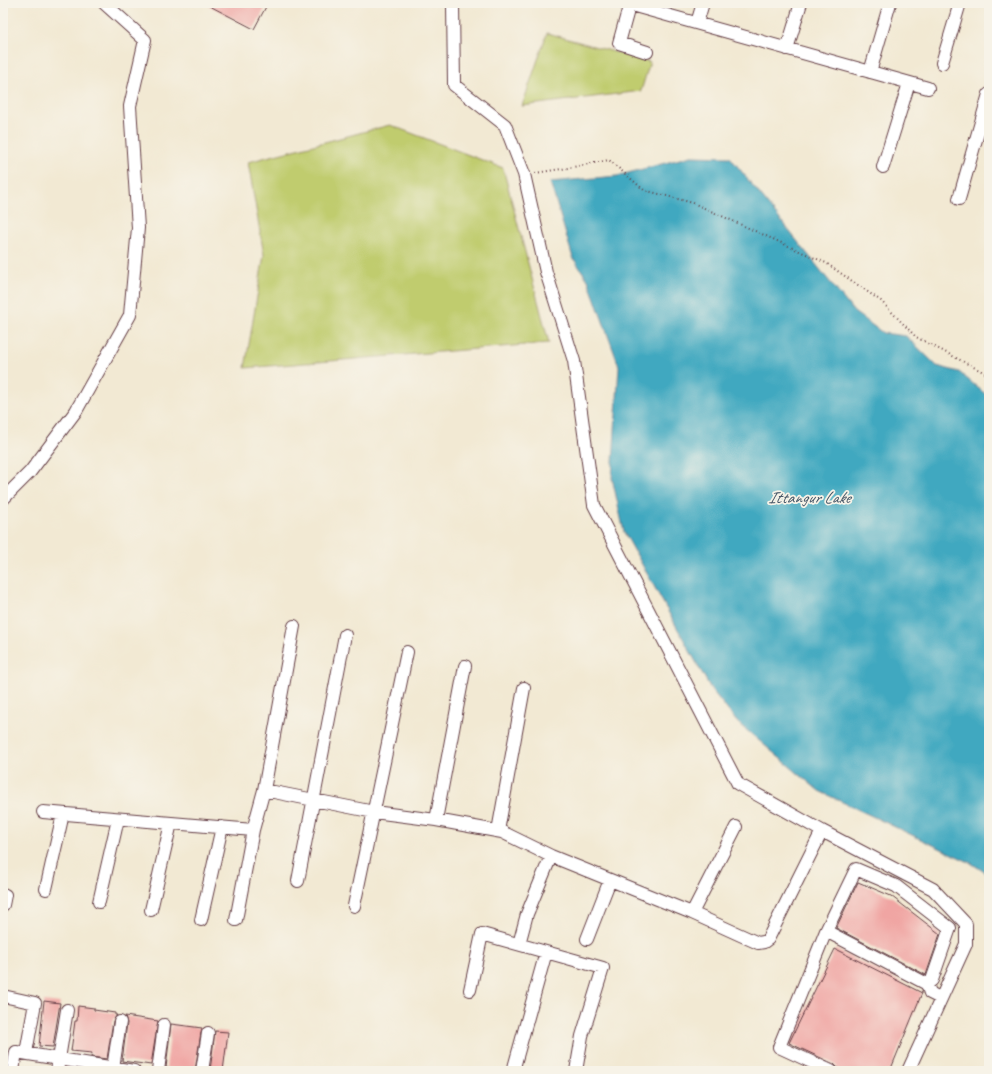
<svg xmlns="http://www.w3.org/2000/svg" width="992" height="1074" font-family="Caveat,sans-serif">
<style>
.green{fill:#c0cc6e;stroke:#85764c}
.water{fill:#40a8c0;stroke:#456476}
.building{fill:#f0a5a3}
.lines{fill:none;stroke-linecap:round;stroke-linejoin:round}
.minor-casing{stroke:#633d44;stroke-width:14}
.path{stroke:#633d44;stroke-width:2;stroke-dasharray:1 3;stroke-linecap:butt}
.minor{stroke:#fff;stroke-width:12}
.labels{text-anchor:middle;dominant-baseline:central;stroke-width:3.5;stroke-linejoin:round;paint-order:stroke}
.water-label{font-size:17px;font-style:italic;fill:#465667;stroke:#f7f3e8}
</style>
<rect width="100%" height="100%" fill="#f7f3e8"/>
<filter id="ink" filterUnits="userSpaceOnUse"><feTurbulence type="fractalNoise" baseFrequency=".025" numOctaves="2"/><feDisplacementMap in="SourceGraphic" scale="8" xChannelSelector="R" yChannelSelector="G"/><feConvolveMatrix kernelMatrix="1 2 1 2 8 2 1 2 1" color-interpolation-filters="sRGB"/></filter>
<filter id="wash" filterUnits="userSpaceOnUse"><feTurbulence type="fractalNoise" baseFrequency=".012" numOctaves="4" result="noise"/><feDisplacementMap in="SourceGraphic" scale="16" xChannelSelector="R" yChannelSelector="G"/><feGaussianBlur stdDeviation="0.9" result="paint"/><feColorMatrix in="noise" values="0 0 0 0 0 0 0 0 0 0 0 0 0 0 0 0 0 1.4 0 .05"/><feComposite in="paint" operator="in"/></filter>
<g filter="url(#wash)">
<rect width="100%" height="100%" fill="#f2e9d3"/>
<!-- green -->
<path class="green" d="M 547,33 L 650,62 L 641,91 L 522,106 Z
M 390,125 L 503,168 L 549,343 L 245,368 L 264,255 L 248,162 Z"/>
<!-- water -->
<path class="water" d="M 691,156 L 730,157 L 854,312 L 883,333 L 906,336 L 937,366 L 959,372 L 989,397 L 989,875 L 971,863 L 819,791 L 737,722 L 711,689 L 624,532 L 612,478 L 619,366 L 588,280 L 573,258 L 550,182 L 617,176 Z"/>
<g id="blocks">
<!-- building -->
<path class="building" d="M 204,3 L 268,3 L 254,29 Z
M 858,882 L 891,896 L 940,934 L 926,975 L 836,928 Z
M 835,949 L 922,993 L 890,1071 L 838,1071 L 837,1067 L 834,1064 L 789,1043 Z
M 44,1001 L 60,1003 L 53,1047 L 39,1046 Z
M 78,1006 L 94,1008 L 94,1010 L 115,1013 L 115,1015 L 117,1015 L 113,1021 L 107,1059 L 91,1057 L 92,1053 L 71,1051 L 75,1021 L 77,1021 Z
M 125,1016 L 158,1021 L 151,1065 L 122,1061 L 127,1023 Z
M 171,1024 L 202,1028 L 201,1032 L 195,1071 L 166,1068 Z
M 215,1031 L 228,1032 L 223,1071 L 210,1071 Z"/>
</g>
</g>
<g filter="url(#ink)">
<use href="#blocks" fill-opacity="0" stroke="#633d44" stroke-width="1"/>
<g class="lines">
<!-- minor casing -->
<g class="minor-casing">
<path id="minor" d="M 453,3 L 454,85 L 505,125 L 524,174 L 546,272 L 574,361 L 594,505 L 738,784 L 822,831 L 933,889 L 966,924 L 966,944 L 908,1071
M 624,3 L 928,88
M 630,3 L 619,43 L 647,52
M 697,23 L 703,3
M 787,49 L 801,3
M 942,63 L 960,3
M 870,72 L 890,3
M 883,167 L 909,83
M 959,199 L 989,94
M 3,499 L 30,472 L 76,411 L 130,315 L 138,228 L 130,106 L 145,40 L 104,3
M 264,790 L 374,812 L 436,820 L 502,832 L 551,856 L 692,913 L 758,943 L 764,942 L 768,939 L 822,831
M 43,812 L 253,830
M 436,820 L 465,666
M 498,831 L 524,688
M 298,881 L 345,635
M 46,889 L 63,814
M 3,894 L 5,895 L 3,905
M 99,902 L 118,819
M 354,906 L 407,652
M 151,910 L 171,823
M 692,913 L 736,827
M 201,920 L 222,827
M 236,920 L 253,830 L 264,790 L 294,626
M 826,931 L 927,984 L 930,993 L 940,998
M 587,939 L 610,880
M 519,944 L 527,914 L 551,856
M 470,990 L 482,934 L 603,968 L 582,1036 L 576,1071
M 3,996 L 35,1003 L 26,1053
M 113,1068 L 120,1022
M 13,1071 L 16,1052 L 134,1071
M 57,1071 L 67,1010
M 158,1071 L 164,1025
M 202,1071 L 208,1033
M 513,1071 L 546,952
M 831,1071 L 779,1047 L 826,931 L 856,869 L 896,886 L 950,928 L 932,980 L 927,984"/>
</g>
<!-- path -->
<path class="path" d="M 535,173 L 568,168 L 609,160 L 644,190 L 693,203 L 826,263 L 881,301 L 916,337 L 989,375"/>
<!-- minor -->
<use href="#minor" class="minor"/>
</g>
</g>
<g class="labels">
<!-- water labels -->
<g class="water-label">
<text x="809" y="497">Ittangur Lake</text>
</g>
</g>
<!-- margin -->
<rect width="992" height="1074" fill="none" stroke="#f7f3e8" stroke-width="16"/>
</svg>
